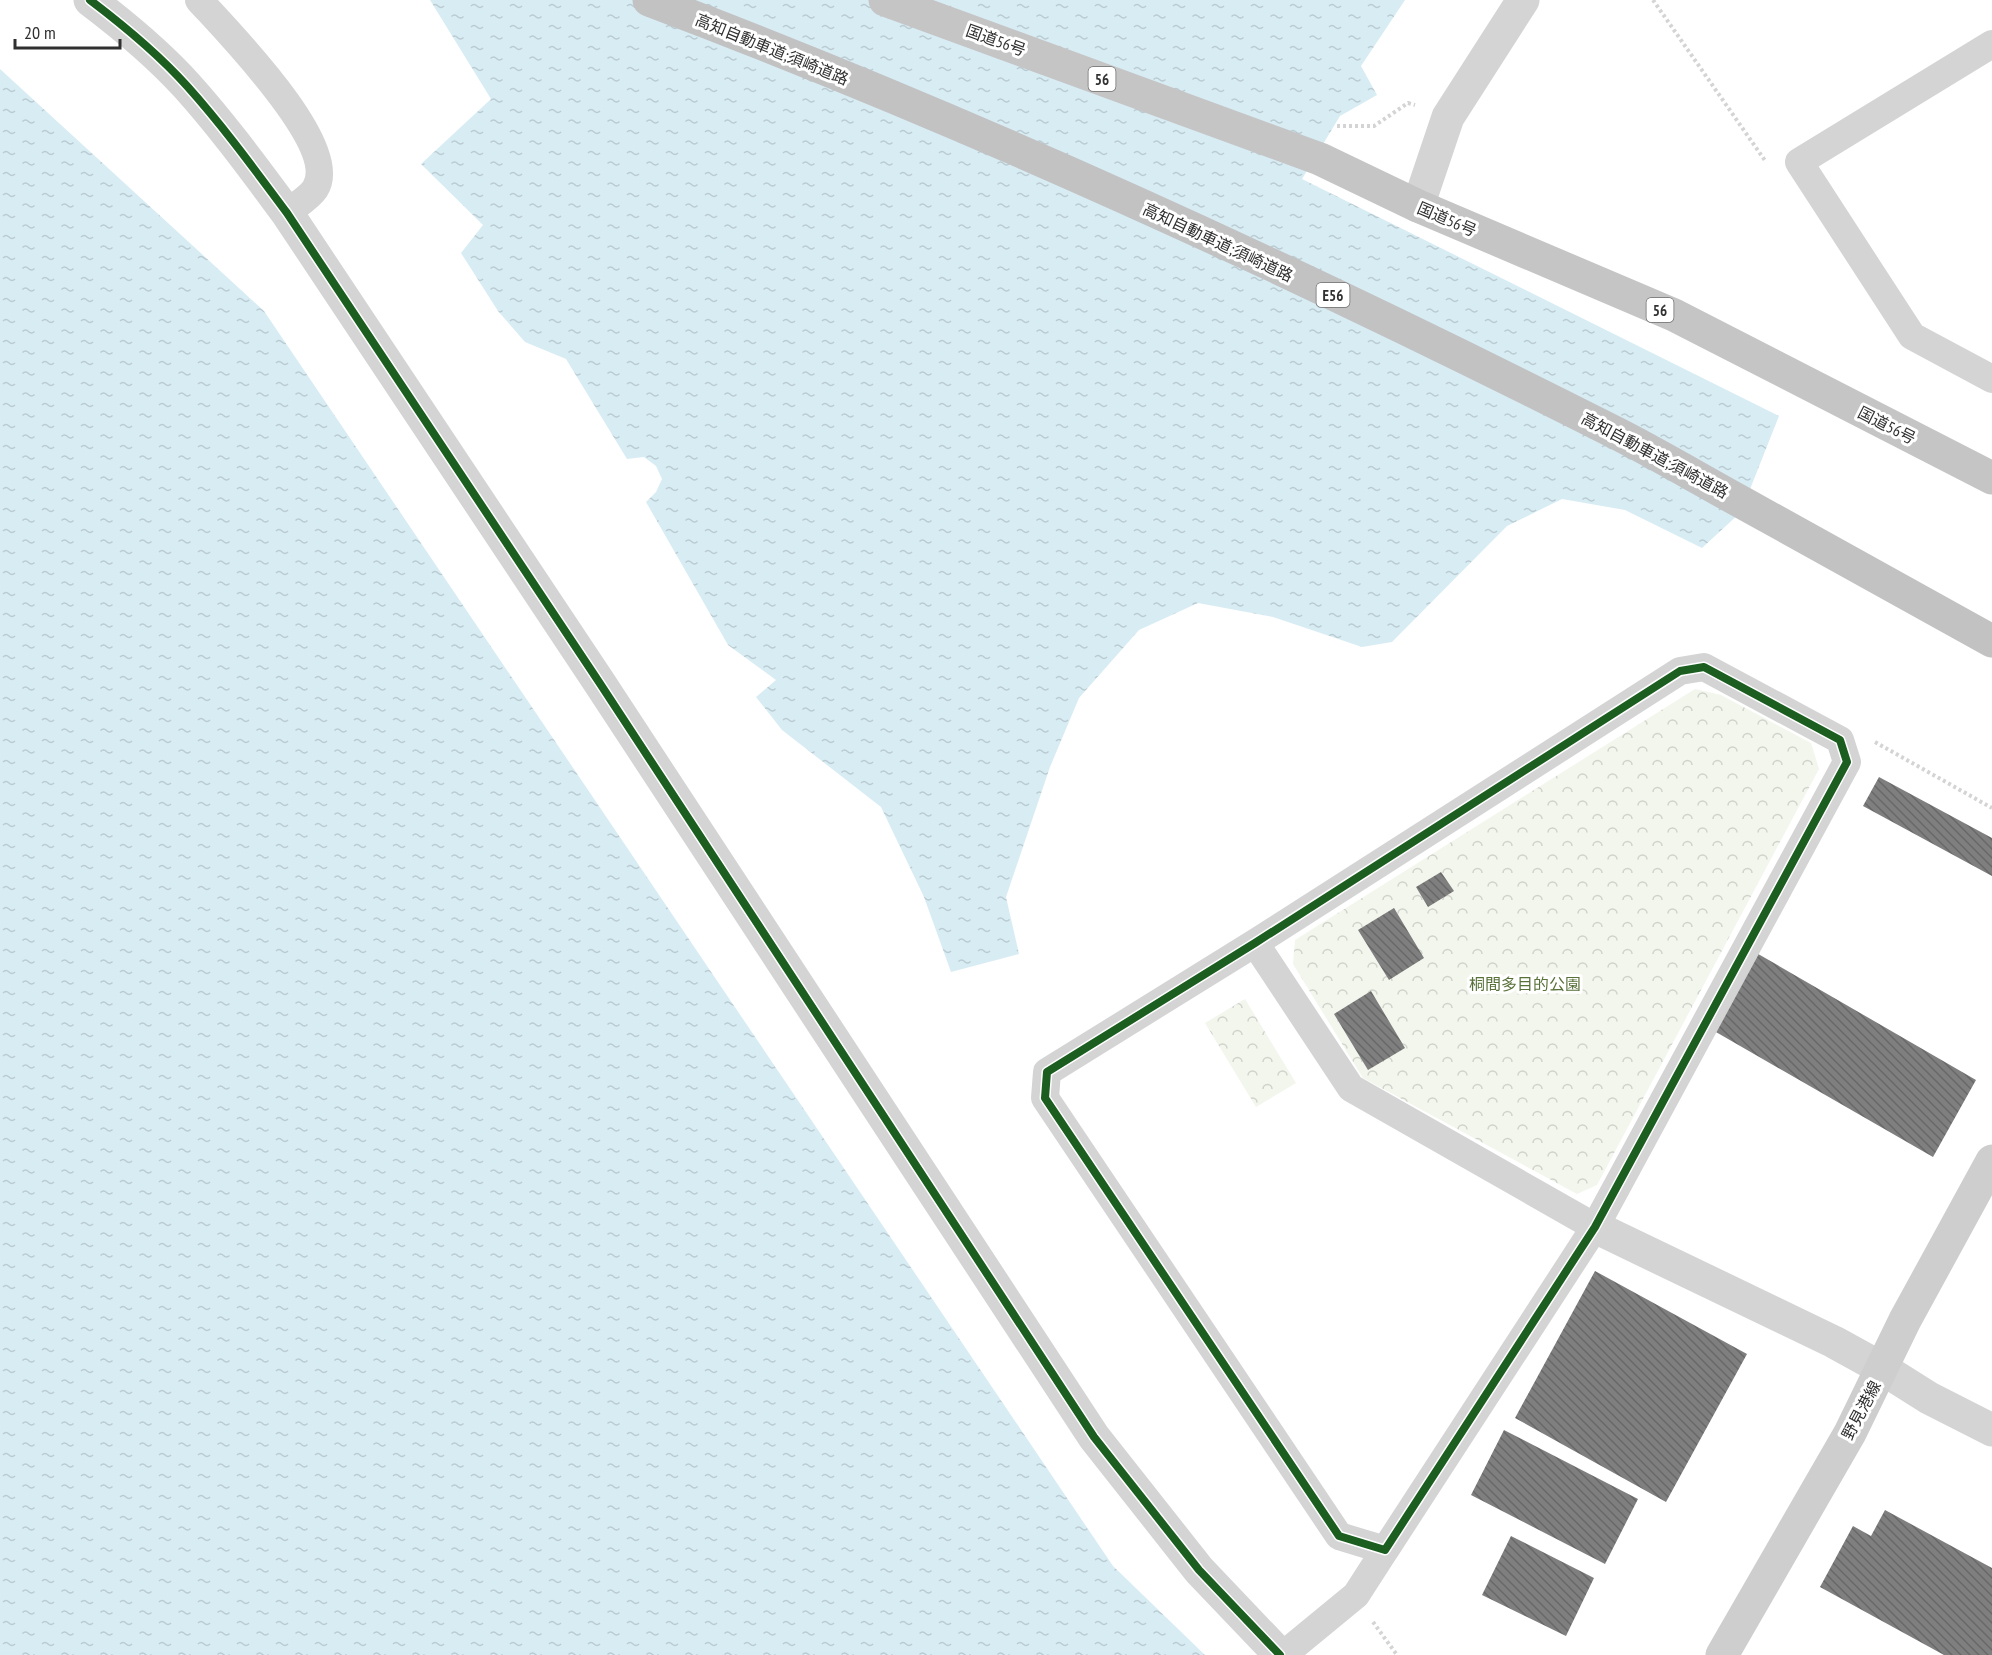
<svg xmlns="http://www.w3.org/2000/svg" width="1992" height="1655" font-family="'PT Sans Narrow','Noto Sans JP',sans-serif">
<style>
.park{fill:url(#park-crowns)}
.water{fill:url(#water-ripples)}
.building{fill:url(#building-back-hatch)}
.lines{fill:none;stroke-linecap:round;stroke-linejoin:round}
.path{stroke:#d4d4d4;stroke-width:4;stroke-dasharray:3 3;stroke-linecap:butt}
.minor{stroke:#d4d4d4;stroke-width:28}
.tertiary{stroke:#d4d4d4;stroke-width:33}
.secondary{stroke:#cecece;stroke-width:33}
.trunk{stroke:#c5c5c5;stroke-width:33}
.motorway{stroke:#c2c2c2;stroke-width:33}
.cycleway-casing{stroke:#fff;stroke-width:11}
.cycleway{stroke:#1b5e20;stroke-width:8}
.labels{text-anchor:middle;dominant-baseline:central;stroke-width:6;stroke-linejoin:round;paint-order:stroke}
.shield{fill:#fff;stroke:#6e6e6e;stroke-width:1.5}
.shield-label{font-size:15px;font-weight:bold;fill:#303030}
.street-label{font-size:16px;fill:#303030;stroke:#fff}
.park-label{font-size:16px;fill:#587139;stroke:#fff}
</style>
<defs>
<pattern id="park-crowns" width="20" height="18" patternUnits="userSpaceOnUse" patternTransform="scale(1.5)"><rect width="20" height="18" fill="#f2f6ec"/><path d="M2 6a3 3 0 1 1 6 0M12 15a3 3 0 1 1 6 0" fill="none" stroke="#d0d3cb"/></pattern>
<pattern id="water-ripples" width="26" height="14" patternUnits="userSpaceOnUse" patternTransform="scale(1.5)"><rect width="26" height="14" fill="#d8ecf4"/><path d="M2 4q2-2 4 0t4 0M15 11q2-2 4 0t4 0" fill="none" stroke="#bacbd2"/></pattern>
<pattern id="building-back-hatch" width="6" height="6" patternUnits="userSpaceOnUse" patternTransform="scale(1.5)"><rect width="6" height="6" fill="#7f7f7f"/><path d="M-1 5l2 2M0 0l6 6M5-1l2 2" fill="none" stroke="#686868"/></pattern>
</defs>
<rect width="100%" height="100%" fill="#fff"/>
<!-- park -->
<path class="park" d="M 1695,689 L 1721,695 L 1811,743 L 1819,769 L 1597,1185 L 1577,1194 L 1363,1078 L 1293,964 L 1295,940 Z
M 1245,999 L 1296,1083 L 1256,1107 L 1205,1023 Z"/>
<!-- water -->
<path class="water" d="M 430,0 L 1405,0 L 1361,66 L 1377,95 L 1340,116 L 1302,179 L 1779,416 L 1741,512 L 1702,548 L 1625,510 L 1562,499 L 1507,526 L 1392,642 L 1362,647 L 1273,617 L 1198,603 L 1139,630 L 1079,698 L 1050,767 L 1006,897 L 1019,954 L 951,972 L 924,897 L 881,807 L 782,730 L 756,697 L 776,680 L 728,645 L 646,502 L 656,492 L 662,479 L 656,466 L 644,457 L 627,459 L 566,359 L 525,342 L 498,311 L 461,253 L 483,225 L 421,164 L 491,99 Z
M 0,69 L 264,311 L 1113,1566 L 1205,1655 L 0,1655 Z"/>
<!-- building -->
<path class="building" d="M 1879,777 L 1992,838 L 1992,876 L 1863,806 Z
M 1441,872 L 1454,891 L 1428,907 L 1416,887 Z
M 1394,908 L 1424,958 L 1389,980 L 1358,930 Z
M 1753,951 L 1976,1080 L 1933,1157 L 1709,1028 Z
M 1371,991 L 1405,1048 L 1368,1070 L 1334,1014 Z
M 1595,1271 L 1747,1354 L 1666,1502 L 1515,1418 Z
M 1504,1430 L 1638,1499 L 1605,1564 L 1471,1495 Z
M 1885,1510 L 1992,1568 L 1992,1655 L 1944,1655 L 1820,1587 L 1853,1526 L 1871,1536 Z
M 1511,1536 L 1594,1578 L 1566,1636 L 1482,1595 Z"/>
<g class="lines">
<!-- path -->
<path class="path" d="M 1653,0 L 1766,162
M 1337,126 L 1374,126 L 1408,103 L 1415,105
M 1875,742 L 1992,808
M 1373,1622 L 1397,1655"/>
<!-- minor -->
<path class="minor" d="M 199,0 C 227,31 342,147 315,189 C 309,198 295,206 287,213
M 1992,44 L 1799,162 L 1912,336 L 1992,379
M 1704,667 L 1840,740 L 1847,762 L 1595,1227 L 1385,1550 L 1339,1536 L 1045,1098 L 1047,1072 L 1255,943 L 1680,671 Z
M 1255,943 L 1351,1088 L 1595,1227
M 1283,1655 L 1356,1595 L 1385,1550"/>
<!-- tertiary -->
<path class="tertiary" d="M 90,0 C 123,25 159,55 187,86 C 223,126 255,170 287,213 L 599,682 L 1094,1437 L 1199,1570 L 1280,1655
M 1418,206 L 1448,117 L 1523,0
M 1595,1227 L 1834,1342 L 1883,1369 L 1929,1398 L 1992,1430"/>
<!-- secondary -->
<path class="secondary" d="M 1722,1655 L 1850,1433 L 1905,1320 L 1992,1161"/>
<!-- trunk -->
<path class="trunk" d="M 885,0 L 1320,159 L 1418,206 L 1674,315 L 1992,478"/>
<!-- motorway -->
<path class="motorway" d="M 649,0 C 978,124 1298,272 1612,431 C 1656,453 1699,479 1743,503 C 1826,549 1909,595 1992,641"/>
<!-- cycleway casing -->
<g class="cycleway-casing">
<path id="cycleway" d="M 90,0 C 123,25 159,55 187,86 C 223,126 255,170 287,213 L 599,682 L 1094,1437 L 1199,1570 L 1280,1655
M 1704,667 L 1840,740 L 1847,762 L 1595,1227 L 1385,1550 L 1339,1536 L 1045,1098 L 1047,1072 L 1255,943 L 1680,671 Z"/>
</g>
<!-- cycleway -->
<use href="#cycleway" class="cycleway"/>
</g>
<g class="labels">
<!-- shield labels -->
<g class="shield">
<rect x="1088.5" y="67" width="27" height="24" rx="4.5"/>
<rect x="1316.5" y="283" width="33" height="24" rx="4.5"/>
<rect x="1646.5" y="298" width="27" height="24" rx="4.5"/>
</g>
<g class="shield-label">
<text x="1102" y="79">56</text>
<text x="1333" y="295">E56</text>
<text x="1660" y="310">56</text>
</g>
<!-- street labels -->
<g class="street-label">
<text transform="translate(996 40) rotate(20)">国道56号</text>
<text transform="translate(772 49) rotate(22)">高知自動車道;須崎道路</text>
<text transform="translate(1447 219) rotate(23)">国道56号</text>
<text transform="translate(1218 242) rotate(25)">高知自動車道;須崎道路</text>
<text transform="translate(1887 425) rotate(27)">国道56号</text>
<text transform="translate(1655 455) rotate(28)">高知自動車道;須崎道路</text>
<text transform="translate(1861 1410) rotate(-62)">野見港線</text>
</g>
<!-- park labels -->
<g class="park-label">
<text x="1525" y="984">桐間多目的公園</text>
</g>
</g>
<!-- scale -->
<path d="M15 39v9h105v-9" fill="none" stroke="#303030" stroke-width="3"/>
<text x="24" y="39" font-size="18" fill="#303030" stroke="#ffffff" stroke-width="4.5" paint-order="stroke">20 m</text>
</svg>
